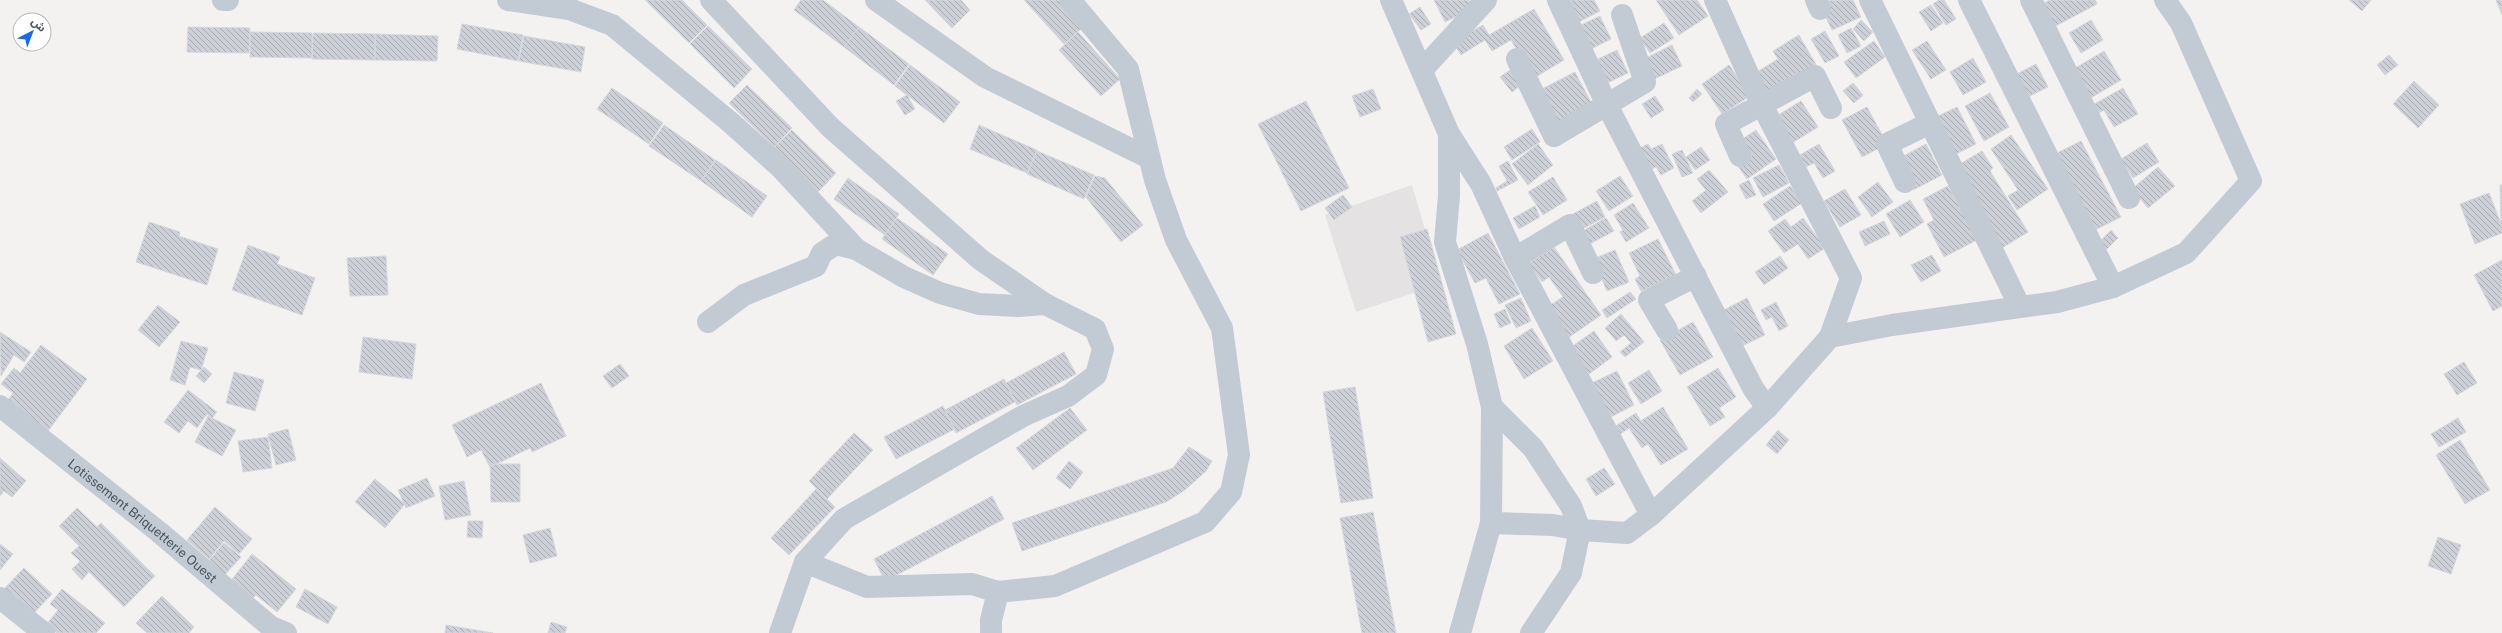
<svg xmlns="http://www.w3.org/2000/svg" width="2502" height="633" font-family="'Public Sans','Noto Sans Arabic',sans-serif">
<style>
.education{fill:#e5e2e3}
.building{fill:url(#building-back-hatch);stroke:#d5d7dd}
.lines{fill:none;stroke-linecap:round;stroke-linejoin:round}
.street{stroke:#c2cbd3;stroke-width:22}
.labels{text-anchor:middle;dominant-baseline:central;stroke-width:3;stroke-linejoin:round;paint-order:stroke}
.street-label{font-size:13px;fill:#48545f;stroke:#fff}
</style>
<defs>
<pattern id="building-back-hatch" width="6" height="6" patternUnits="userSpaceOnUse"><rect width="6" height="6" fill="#cdd0d6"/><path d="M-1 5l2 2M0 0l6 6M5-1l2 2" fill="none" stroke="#a8abb1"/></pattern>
</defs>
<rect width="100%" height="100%" fill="#f4f1f1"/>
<!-- education -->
<path class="education" d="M 1412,185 L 1441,284 L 1356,312 L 1325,215 Z"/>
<!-- building -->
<path class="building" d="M 645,0 L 682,0 L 707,25 L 689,43 Z
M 801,0 L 823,0 L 859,27 L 844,47 L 794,10 Z
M 925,0 L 961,0 L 970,10 L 952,28 Z
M 1024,0 L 1058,0 L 1083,27 L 1064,44 Z
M 1434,0 L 1469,0 L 1473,8 L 1445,22 Z
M 1561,0 L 1594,0 L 1600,11 L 1573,25 Z
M 1656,0 L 1697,0 L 1708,16 L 1679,35 Z
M 1853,0 L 1861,17 L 1832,30 L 1818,1 Z
M 1939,0 L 1944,0 L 1956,19 L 1946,25 L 1933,4 Z
M 2050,0 L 2095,0 L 2097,4 L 2054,27 L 2042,4 Z
M 2349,0 L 2371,0 L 2362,11 Z
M 2496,0 L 2502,0 L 2502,15 Z
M 1931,5 L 1943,23 L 1931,31 L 1919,12 Z
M 1420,7 L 1431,24 L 1421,30 L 1409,14 Z
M 1534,9 L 1564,60 L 1534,78 L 1511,40 L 1492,51 L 1485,40 L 1461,55 L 1453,42 L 1483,25 L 1489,35 Z
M 1600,16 L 1611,39 L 1589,50 L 1577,27 Z
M 1861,20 L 1873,32 L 1864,41 L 1853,29 Z
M 2091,20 L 2103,40 L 2081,53 L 2069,33 Z
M 1664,23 L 1674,38 L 1650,53 L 1640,38 Z
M 462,24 L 523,35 L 518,61 L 457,49 Z
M 708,26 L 752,69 L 734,88 L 690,44 Z
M 188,27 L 250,28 L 249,53 L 187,52 Z
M 859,27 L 909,64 L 894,85 L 844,47 Z
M 1851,28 L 1861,46 L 1847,53 L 1838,35 Z
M 1825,31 L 1839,56 L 1825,63 L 1811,39 Z
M 250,32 L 312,33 L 312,58 L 250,57 Z
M 1078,32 L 1120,79 L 1101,96 L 1059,50 Z
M 313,33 L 375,34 L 375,60 L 312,59 Z
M 375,34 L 438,36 L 437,61 L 375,60 Z
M 1799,35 L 1818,68 L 1800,78 L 1797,73 L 1763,93 L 1752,75 L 1778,59 L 1773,51 Z
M 524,36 L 585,47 L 581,72 L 519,61 Z
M 1874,41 L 1885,57 L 1856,78 L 1844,62 Z
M 1927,41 L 1946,70 L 1931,79 L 1912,50 Z
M 1672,45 L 1682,66 L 1652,80 L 1642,60 Z
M 1617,50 L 1628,73 L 1605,84 L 1594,61 Z
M 2104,51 L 2121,80 L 2089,99 L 2072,70 Z
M 2389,55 L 2398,65 L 2385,75 L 2377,65 Z
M 1973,58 L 1986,82 L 1963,95 L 1950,72 Z
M 2036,64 L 2048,87 L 2022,100 L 2011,77 Z
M 910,65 L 960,102 L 944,123 L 895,86 Z
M 1729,65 L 1750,96 L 1722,114 L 1702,84 Z
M 1513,68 L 1524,83 L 1512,92 L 1500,77 Z
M 1575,72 L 1595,110 L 1560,128 L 1540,90 Z
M 2414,81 L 2439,105 L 2418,128 L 2393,104 Z
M 1853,83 L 1863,95 L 1854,103 L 1843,91 Z
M 747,85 L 792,128 L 774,147 L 729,103 Z
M 612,88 L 663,123 L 649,144 L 597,109 Z
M 2123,88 L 2138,114 L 2114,127 L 2104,110 L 2094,116 L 2089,107 Z
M 1373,89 L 1381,109 L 1360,117 L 1352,96 Z
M 1697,89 L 1702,94 L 1693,102 L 1689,98 Z
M 1990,93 L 2009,127 L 1984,141 L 1965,106 Z
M 907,95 L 915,109 L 905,115 L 896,101 Z
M 1655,96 L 1664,110 L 1651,118 L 1642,104 Z
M 1306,101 L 1349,188 L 1301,211 L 1258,124 Z
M 1801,101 L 1818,127 L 1792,143 L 1775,117 Z
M 1867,107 L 1887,144 L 1862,157 L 1842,120 Z
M 1957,107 L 1976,144 L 1952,156 L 1934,118 Z
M 664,125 L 715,160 L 701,181 L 649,146 Z
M 979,125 L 1037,150 L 1027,173 L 970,149 Z
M 1532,129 L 1540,142 L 1512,160 L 1504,147 Z
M 792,130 L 836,173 L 818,192 L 774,148 Z
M 1756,130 L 1776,159 L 1747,179 L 1738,166 L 1752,156 L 1741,140 Z
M 2011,135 L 2048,189 L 2017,210 L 2008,196 L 2018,190 L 1991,149 Z
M 2081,141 L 2121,217 L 2095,230 L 2053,155 Z
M 2147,143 L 2159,162 L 2133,178 L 2121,159 Z
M 1538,144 L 1553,165 L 1528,185 L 1512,164 Z
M 1648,144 L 1651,149 L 1662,144 L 1674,168 L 1661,175 L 1656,167 L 1645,172 L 1634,151 Z
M 1819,144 L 1835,171 L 1823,178 L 1814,163 L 1806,167 L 1800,155 Z
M 1926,144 L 1942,175 L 1913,190 L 1896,160 Z
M 1701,147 L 1710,160 L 1695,170 L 1686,157 Z
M 1682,150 L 1693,173 L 1682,177 L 1672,154 Z
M 1037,151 L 1094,175 L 1084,199 L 1027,174 Z
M 1982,151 L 1993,168 L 1990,171 L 2028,232 L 2002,248 L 1955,167 Z
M 716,160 L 767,196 L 752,217 L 701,181 Z
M 1508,161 L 1518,180 L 1497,191 L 1496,188 L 1507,181 L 1499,166 Z
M 1779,165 L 1789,183 L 1763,197 L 1753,178 Z
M 2158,167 L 2175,186 L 2148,208 L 2132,189 Z
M 1709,170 L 1728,192 L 1701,213 L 1692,201 L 1706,190 L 1697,179 Z
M 1095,176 L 1105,178 L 1143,225 L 1121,242 L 1086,197 Z
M 1620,176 L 1633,196 L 1609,211 L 1596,191 Z
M 1553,177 L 1567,200 L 1543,215 L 1528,192 Z
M 848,178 L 899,214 L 885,235 L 834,199 Z
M 1749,180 L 1756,195 L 1746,199 L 1739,185 Z
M 1878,182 L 1893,202 L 1872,217 L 1858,197 Z
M 2500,185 L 2502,185 L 2502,227 L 2501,227 Z
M 1790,186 L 1802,203 L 1774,221 L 1763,204 Z
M 1948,186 L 1977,240 L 1944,257 L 1927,224 L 1934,220 L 1923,199 Z
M 1845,189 L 1861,215 L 1840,227 L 1824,201 Z
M 2489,193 L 2502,226 L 2502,233 L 2475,244 L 2460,204 Z
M 1343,195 L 1352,207 L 1334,220 L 1325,208 Z
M 1910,200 L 1924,222 L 1900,237 L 1886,214 Z
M 1597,201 L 1605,217 L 1578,231 L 1571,215 Z
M 1633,203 L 1649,228 L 1626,242 L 1620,232 L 1623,230 L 1614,215 Z
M 1535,206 L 1540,217 L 1519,229 L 1513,218 Z
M 897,218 L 948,254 L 933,275 L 882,239 Z
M 1606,218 L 1614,231 L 1586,246 L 1579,233 Z
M 1803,218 L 1825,248 L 1808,259 L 1798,244 L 1784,253 L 1768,231 L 1785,219 L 1791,227 Z
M 1884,221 L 1890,234 L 1865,246 L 1859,232 Z
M 149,222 L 180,232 L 179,236 L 218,249 L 207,285 L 136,262 Z
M 1427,229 L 1456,334 L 1428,342 L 1400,237 Z
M 2111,230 L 2118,238 L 2107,249 L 2100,241 Z
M 1488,233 L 1520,294 L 1499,304 L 1486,278 L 1475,283 L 1457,250 Z
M 1658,239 L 1676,275 L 1641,291 L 1635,279 L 1640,276 L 1629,253 Z
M 248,245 L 280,257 L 277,264 L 315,278 L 302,315 L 232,290 Z
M 1554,247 L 1601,315 L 1568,338 L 1547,307 L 1563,297 L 1549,277 L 1542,282 L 1529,263 Z
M 1615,250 L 1629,282 L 1607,291 L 1593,259 Z
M 1932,255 L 1941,271 L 1921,282 L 1911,265 Z
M 386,256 L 388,295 L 350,296 L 347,258 Z
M 1780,256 L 1788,268 L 1764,285 L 1755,272 Z
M 2502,260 L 2502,306 L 2493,311 L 2474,275 Z
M 1630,292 L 1636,299 L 1607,318 L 1602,310 Z
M 1521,298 L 1531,321 L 1516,328 L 1505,305 Z
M 1747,298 L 1765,335 L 1738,348 L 1720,312 Z
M 1776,302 L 1788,326 L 1779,331 L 1772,317 L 1766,320 L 1761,310 Z
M 158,305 L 180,322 L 159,347 L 138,330 Z
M 1505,309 L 1511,323 L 1500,328 L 1494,314 Z
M 1621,314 L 1644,342 L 1625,357 L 1620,352 L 1631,343 L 1624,335 L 1616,341 L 1605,328 Z
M 1693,322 L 1713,357 L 1680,375 L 1660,340 Z
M 1532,328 L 1553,361 L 1524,379 L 1504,346 Z
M 1594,331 L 1612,357 L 1589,374 L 1570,348 Z
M 0,332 L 31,352 L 24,362 L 14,355 L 1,376 Z
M 363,337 L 416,344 L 412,379 L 359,372 Z
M 181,341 L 208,348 L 201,370 L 190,367 L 185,385 L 170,380 Z
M 41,345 L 87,379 L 48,431 L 8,400 L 13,393 L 1,384 L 14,368 L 20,373 Z
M 1064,352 L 1076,374 L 1017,405 L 1006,383 Z
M 2464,362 L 2477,383 L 2457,395 L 2444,374 Z
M 620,364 L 629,376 L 612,388 L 603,376 Z
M 204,367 L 212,374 L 204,383 L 196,376 Z
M 1718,368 L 1736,397 L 1719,408 L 1725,417 L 1710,426 L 1687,387 Z
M 1649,370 L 1662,391 L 1641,404 L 1628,383 Z
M 1617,371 L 1634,405 L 1605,420 L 1588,385 Z
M 234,372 L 264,380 L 255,411 L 226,403 Z
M 1004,379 L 1015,402 L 956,433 L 945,410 Z
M 541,383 L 566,436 L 532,452 L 530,448 L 490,467 L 481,450 L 467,457 L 452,425 Z
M 1355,387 L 1373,498 L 1341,503 L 1323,392 Z
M 188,390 L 217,412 L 212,418 L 207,414 L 197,428 L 188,421 L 179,433 L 164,422 Z
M 943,406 L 955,429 L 896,459 L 884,437 Z
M 1663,407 L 1688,449 L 1661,465 L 1648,444 L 1642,448 L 1629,428 L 1619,435 L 1614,427 L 1636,413 L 1642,423 L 1642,420 Z
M 1070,408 L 1087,430 L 1033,470 L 1016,448 Z
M 208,416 L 236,430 L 222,456 L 195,442 Z
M 2458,418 L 2466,432 L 2439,447 L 2431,434 Z
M 288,429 L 296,460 L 276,465 L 268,434 Z
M 1778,430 L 1789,440 L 1777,454 L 1766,445 Z
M 854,433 L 873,450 L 827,499 L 809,481 Z
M 268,437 L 272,468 L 243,472 L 238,441 Z
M 2460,440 L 2490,490 L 2465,504 L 2436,455 Z
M 1189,447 L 1212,461 L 1206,471 L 1185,490 L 1166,502 L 1022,551 L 1012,523 L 1173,468 Z
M 0,458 L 26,481 L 12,497 L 4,491 L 0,496 Z
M 1069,461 L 1083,472 L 1070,489 L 1056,478 Z
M 490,464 L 520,464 L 520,502 L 491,502 Z
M 1604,468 L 1615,484 L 1596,496 L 1586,479 Z
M 427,478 L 435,496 L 406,508 L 398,490 Z
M 375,479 L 405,504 L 385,528 L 355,502 Z
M 464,481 L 471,515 L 445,520 L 439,486 Z
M 816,489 L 835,507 L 789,555 L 771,538 Z
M 992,496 L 1004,519 L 885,581 L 874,559 Z
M 215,507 L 252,539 L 239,554 L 224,541 L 209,559 L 187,540 Z
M 77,508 L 97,527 L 101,523 L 155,576 L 124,607 L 89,572 L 82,580 L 72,569 L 80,561 L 71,553 L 79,546 L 59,526 Z
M 1373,512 L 1396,633 L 1362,633 L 1340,518 Z
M 468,521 L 483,521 L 482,538 L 467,537 Z
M 550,528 L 557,556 L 530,563 L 523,535 Z
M 2438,537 L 2461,545 L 2451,574 L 2428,566 Z
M 224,543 L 241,557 L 222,578 L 206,564 Z
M 0,544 L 13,554 L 0,570 Z
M 252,554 L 296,589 L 277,612 L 256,595 L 252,599 L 226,587 Z
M 24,568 L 52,594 L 31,616 L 3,590 Z
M 62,589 L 105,623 L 96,633 L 57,633 L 46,625 L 58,610 L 50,604 Z
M 305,589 L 337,607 L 328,624 L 296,607 Z
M 162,596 L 194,627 L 189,633 L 147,633 L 136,623 Z
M 551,622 L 567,627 L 565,633 L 548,633 Z
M 446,625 L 493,633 L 445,633 Z"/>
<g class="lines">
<!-- street -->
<g class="street">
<path d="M 223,0 L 228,0"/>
<path d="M 508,0 L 569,9 L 612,25 L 730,122 L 781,168 L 856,249 L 904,277 L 940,293 L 979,304 L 1018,306 L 1045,304"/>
<path d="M 711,0 L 830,127 L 981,260 L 1045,304 L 1095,329 L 1103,349 L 1096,375 L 1068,396 L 1023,416 L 844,519 L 805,562 L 780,633"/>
<path d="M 876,0 L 985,77 L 1149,158"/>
<path d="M 1391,0 L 1449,134 L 1449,196 L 1445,242 L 1477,344 L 1492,407 L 1491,523 L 1460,633"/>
<path d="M 1558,0 L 1607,105 L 1753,388 L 1767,408"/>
<path d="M 1715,0 L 1761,103 L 1851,278 L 1830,337"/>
<path d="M 1816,0 L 1820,9"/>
<path d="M 1870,0 L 2020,307"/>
<path d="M 1969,0 L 2113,287"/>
<path d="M 2031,0 L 2129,198"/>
<path d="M 1517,59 L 1554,136 L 1645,82 L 1622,15"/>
<path d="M 1422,70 L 1486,0"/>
<path d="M 1449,134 L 1481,184 L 1515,258 L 1651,515"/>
<path d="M 1740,156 L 1726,124 L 1815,76 L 1831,108"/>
<path d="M 1905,182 L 1887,144 L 1930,123"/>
<path d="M 1515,258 L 1570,225 L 1593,273"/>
<path d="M 708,322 L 744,295 L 816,266 L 822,253 L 836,244 L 856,249"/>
<path d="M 1667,330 L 1649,300 L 1696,276"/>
<path id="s1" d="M 0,406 L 159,532 L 271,627 L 286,633"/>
<path d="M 1492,407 L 1533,448 L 1571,506 L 1580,530 L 1571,573 L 1531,633"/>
<path d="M 1491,523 L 1553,525 L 1580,530 L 1627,533 L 1651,515 L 1767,408 L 1830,337 L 1892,325 L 2057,302 L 2113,287 L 2186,253 L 2251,181 L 2181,23 L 2165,0"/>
<path d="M 805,562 L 867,587 L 972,584 L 998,592"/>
<path d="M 0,598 L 44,633"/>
<path d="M 991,633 L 991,620 L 998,592 L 1055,586 L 1205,522 L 1231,492 L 1239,455 L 1222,328 L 1176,240 L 1155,180 L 1128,69 L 1070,0"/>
</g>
</g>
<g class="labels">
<!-- street labels -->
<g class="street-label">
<text stroke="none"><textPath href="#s1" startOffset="183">Lotissement Briquetterie Ouest</textPath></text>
</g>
</g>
<!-- north arrow -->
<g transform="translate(32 32) rotate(42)"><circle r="19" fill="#ffffff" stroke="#b6bbbf"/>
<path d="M0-3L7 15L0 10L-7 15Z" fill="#156bea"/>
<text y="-6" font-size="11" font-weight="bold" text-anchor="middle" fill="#48545f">ش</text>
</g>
</svg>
